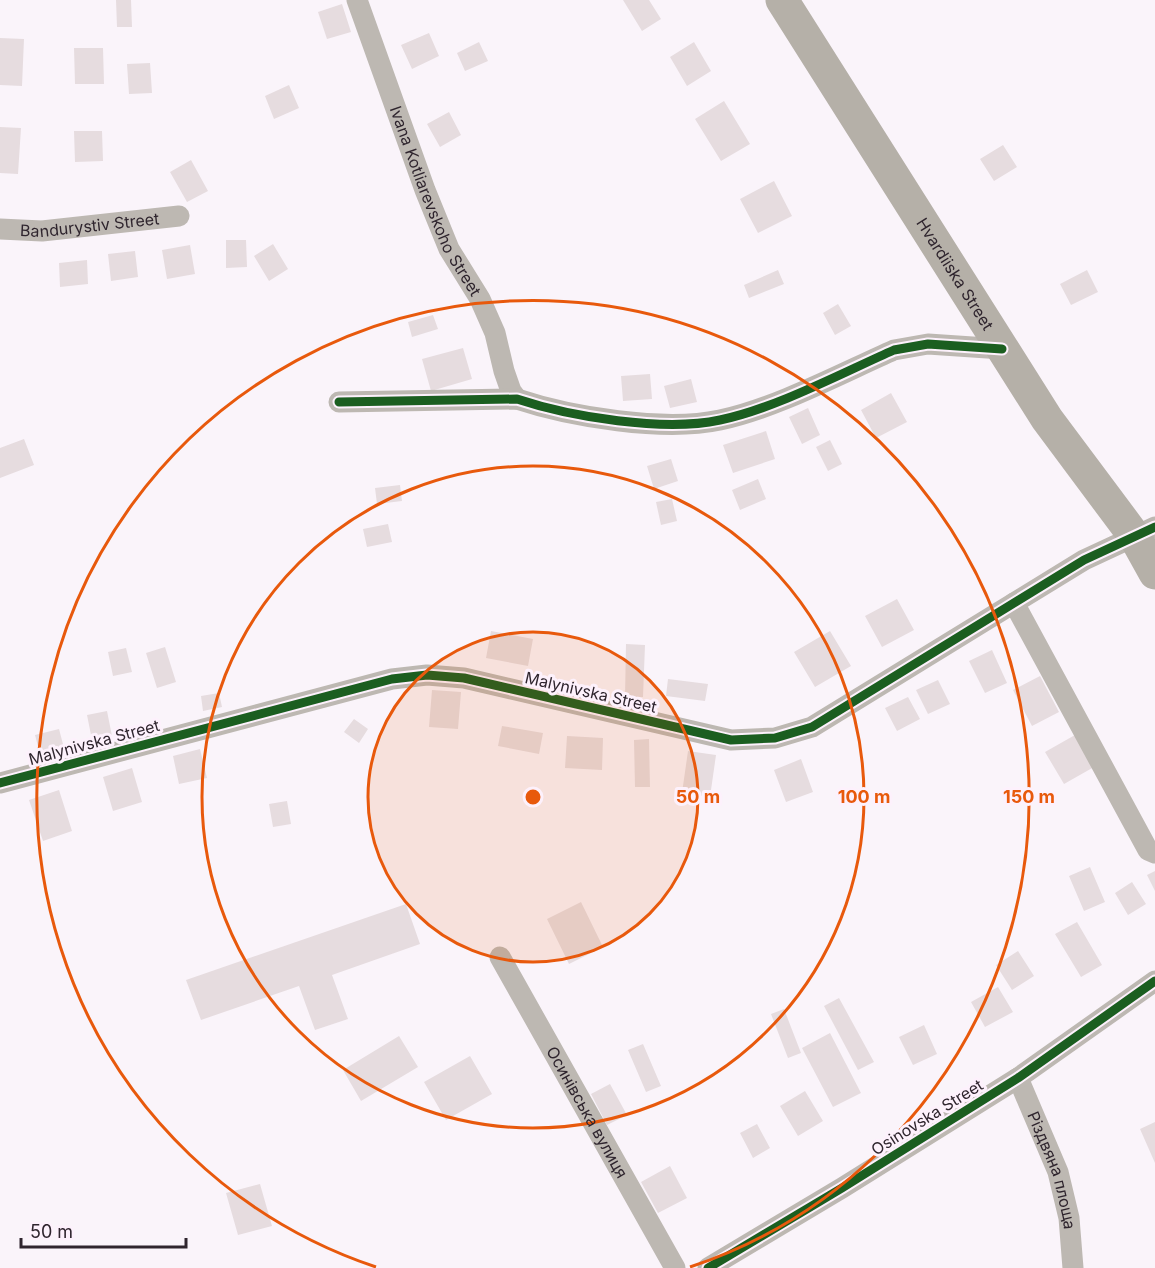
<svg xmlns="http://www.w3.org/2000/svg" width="1155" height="1268" font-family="Inter,sans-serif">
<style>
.building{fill:#e6dcdf}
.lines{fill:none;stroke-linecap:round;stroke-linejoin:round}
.minor{stroke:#bdb8b2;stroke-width:21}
.primary{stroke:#b5b0a8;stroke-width:33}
.cycleway-casing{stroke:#fdf1fc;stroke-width:13}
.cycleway{stroke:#1b5e20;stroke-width:9}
.ring{fill:none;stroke:#e8590c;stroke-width:3}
.labels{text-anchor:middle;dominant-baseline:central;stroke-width:6;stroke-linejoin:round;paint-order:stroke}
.street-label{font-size:16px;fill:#2f252e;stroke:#fdf1fc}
.centre{fill:#e8590c;stroke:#fdf1fc;stroke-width:3}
.ring-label{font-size:18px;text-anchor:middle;font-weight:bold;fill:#e8590c;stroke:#fdf1fc;stroke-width:6;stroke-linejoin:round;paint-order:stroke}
</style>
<rect width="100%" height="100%" fill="#faf4fa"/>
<!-- building -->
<path class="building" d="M 116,0 L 131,0 L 132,27 L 117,27 Z
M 623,0 L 649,0 L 661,19 L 642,31 Z
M 342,4 L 351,32 L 327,39 L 318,12 Z
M 429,33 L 439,56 L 412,69 L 401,45 Z
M 0,38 L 24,39 L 22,86 L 0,85 Z
M 479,42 L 488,61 L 465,71 L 457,53 Z
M 694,42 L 711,71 L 687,86 L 670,57 Z
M 74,48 L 103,48 L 104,84 L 75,84 Z
M 150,63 L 152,93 L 129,94 L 127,64 Z
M 289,85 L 299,108 L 274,119 L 265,96 Z
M 724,101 L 750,144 L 721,161 L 695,119 Z
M 449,112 L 461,135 L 440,147 L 427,124 Z
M 0,127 L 21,128 L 18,174 L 0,173 Z
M 74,131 L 102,131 L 103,161 L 75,162 Z
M 1003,145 L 1017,167 L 994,181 L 980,159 Z
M 191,160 L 208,191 L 187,202 L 170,172 Z
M 774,181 L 792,216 L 758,233 L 740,199 Z
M 226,240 L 246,240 L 247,267 L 226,268 Z
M 273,244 L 288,269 L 269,281 L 254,256 Z
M 190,245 L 195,274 L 167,279 L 162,250 Z
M 135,251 L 138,277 L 111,281 L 108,254 Z
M 87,260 L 88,284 L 60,287 L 59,263 Z
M 778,270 L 784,284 L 749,298 L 744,285 Z
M 1087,270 L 1098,292 L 1071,305 L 1060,284 Z
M 838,304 L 851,326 L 835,335 L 823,313 Z
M 433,315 L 438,329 L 412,337 L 408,322 Z
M 463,348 L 472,379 L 431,391 L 422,359 Z
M 650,374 L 652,399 L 623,401 L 621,376 Z
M 691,379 L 697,402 L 670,408 L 664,386 Z
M 891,393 L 907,422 L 876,438 L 861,410 Z
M 808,408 L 820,435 L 802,444 L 789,417 Z
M 766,431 L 775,459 L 733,473 L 723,445 Z
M 24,439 L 34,465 L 0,478 L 0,448 Z
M 830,440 L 842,464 L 828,471 L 816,447 Z
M 671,459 L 678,481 L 654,489 L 647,466 Z
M 758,479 L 766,499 L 740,510 L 732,490 Z
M 400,485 L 402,501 L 377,504 L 375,488 Z
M 672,499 L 677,521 L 661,525 L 656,502 Z
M 388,524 L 392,542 L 367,547 L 363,529 Z
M 897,599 L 914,630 L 882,647 L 865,616 Z
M 491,631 L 533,639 L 528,666 L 486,658 Z
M 830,631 L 851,666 L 815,687 L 794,652 Z
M 626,644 L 645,645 L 643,697 L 625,697 Z
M 165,647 L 176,682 L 157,688 L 146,653 Z
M 126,648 L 132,672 L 113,676 L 108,652 Z
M 992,650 L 1007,683 L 985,693 L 969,661 Z
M 1040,676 L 1059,712 L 1032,726 L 1013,690 Z
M 668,679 L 708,684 L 705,701 L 666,696 Z
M 938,680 L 950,704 L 928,714 L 916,690 Z
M 432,690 L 461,692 L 458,729 L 429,727 Z
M 219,693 L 222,707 L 203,711 L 201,696 Z
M 908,697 L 920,719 L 897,731 L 885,708 Z
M 107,711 L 112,736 L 92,740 L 87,715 Z
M 354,719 L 368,729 L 359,743 L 344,732 Z
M 502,726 L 543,733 L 539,754 L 498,746 Z
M 59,729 L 64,748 L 40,754 L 35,735 Z
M 1075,735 L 1094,767 L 1064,784 L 1045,752 Z
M 567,736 L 603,738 L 602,770 L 565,768 Z
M 649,739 L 650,787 L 635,787 L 634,740 Z
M 200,749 L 207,778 L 179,784 L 173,756 Z
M 688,751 L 716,755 L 710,797 L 682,793 Z
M 801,759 L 813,792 L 786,802 L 774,770 Z
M 132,768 L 142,802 L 113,811 L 103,777 Z
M 59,790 L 72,831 L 43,841 L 29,800 Z
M 287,801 L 291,824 L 273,827 L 269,804 Z
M 1090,867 L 1105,902 L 1084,911 L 1069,876 Z
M 1155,871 L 1155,891 L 1147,875 Z
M 1132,882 L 1146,904 L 1128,915 L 1115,893 Z
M 581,902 L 603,947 L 569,964 L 547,919 Z
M 406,904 L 420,944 L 332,975 L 348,1019 L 315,1030 L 299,986 L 201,1020 L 186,980 Z
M 1077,922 L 1102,965 L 1081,977 L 1055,934 Z
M 1018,951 L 1034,976 L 1012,990 L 996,965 Z
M 998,987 L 1013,1012 L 985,1027 L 971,1002 Z
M 839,998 L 874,1062 L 858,1070 L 824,1006 Z
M 784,1009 L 801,1053 L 788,1058 L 771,1014 Z
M 924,1025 L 937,1054 L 913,1065 L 899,1037 Z
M 830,1033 L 861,1093 L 833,1107 L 802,1048 Z
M 399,1036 L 418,1067 L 361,1101 L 343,1070 Z
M 643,1044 L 661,1086 L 646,1092 L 628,1050 Z
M 470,1056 L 492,1094 L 446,1120 L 424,1082 Z
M 610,1084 L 627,1115 L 607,1125 L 591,1094 Z
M 805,1091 L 823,1121 L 798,1136 L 780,1106 Z
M 1155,1122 L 1155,1163 L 1140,1129 Z
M 757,1124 L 770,1148 L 753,1158 L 740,1133 Z
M 670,1166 L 687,1198 L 658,1213 L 641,1182 Z
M 260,1184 L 272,1226 L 238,1235 L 226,1193 Z"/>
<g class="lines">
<!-- minor -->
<g class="minor">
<path id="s1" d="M 357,0 L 425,190 L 449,249 L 480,299 L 495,333 L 504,371 L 511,391 L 517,399"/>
<path id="s2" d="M 0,229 L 42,231 L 179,216"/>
<path d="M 339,402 L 517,399 C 571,417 664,432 720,420 C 774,409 842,373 894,350 L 928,344 L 1002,349"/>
<path d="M 1014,603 L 1148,850 L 1155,853"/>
<path d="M 0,783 L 392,679 L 427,675 L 464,678 L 731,740 L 775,738 L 812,727 L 1084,560 L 1155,527"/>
<path id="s3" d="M 500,957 L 675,1268"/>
<path id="s4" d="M 1018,1078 L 1058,1172 L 1069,1218 L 1073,1268"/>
<path d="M 708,1268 L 842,1188 L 1018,1078 L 1155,981"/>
</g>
<!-- primary -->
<path class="primary" id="s5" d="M 782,0 L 1047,419 L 1135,537 L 1155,573"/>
<!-- cycleway casing -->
<g class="cycleway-casing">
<path id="cycleway" d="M 339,402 L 517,399 C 571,417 664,432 720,420 C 774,409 842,373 894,350 L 928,344 L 1002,349
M 0,783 L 392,679 L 427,675 L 464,678 L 731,740 L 775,738 L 812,727 L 1084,560 L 1155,527
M 708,1268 L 842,1188 L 1018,1078 L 1155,981"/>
</g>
<!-- cycleway -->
<use href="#cycleway" class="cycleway"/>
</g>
<!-- distance rings -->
<circle cx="533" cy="797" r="165" fill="#e8590c" fill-opacity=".12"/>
<g class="ring">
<circle cx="533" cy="797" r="165"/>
<circle cx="533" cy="797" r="331"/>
<path d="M376 1267A496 496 0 1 1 690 1267"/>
</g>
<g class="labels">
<!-- street labels -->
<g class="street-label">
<text stroke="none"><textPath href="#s1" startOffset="216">Ivana Kotliarevskoho Street</textPath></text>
<text stroke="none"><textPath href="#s2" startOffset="90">Bandurystiv Street</textPath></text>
<text stroke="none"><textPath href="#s5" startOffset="324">Hvardiiska Street</textPath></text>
<text transform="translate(591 692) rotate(13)">Malynivska Street</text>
<text transform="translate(94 742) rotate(-15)">Malynivska Street</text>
<text stroke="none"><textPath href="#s3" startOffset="178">Осинівська вулиця</textPath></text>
<text transform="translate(927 1117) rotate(-32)">Osinovska Street</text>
<text stroke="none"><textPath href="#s4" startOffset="99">Різдвяна площа</textPath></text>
</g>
</g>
<circle cx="533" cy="797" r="9" class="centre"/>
<g class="ring-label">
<text x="698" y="803">50 m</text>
<text x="864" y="803">100 m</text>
<text x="1029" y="803">150 m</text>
</g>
<!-- scale -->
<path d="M21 1238v9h165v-9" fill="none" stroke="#2f252e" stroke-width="3"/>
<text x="30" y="1238" font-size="18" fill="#2f252e" stroke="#fdf1fc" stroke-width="4.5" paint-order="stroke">50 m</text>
</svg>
